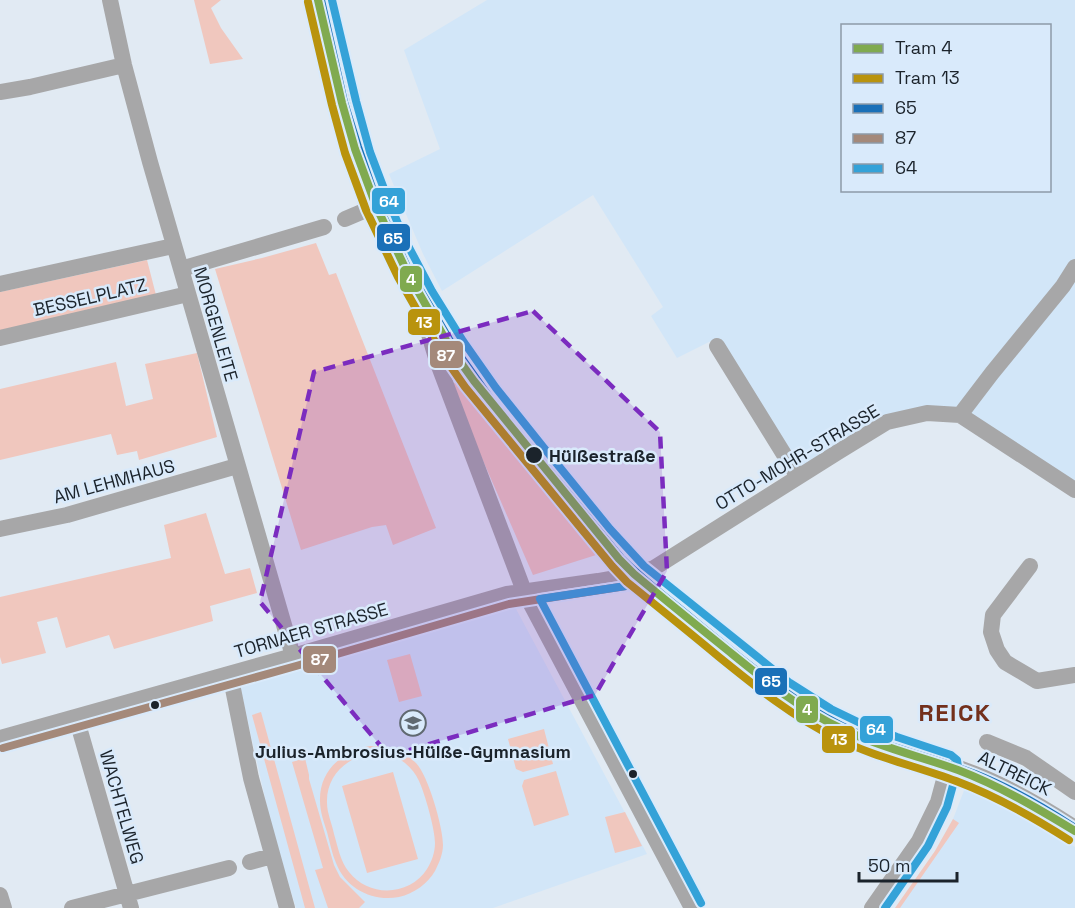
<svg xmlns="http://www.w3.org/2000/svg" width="1075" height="908" font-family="'Space Grotesk',sans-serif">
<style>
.built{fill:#d2e6f8;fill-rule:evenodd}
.green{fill:#f0c7be;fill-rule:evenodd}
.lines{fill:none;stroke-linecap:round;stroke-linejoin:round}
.minor{stroke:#a7a7a8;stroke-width:16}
.bus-1-casing{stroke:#d9eafb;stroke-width:12}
.bus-2-casing{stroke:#d9eafb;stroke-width:12}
.bus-3-casing{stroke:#d9eafb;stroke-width:12}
.bus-1{stroke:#1a70b8;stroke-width:8}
.bus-2{stroke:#a4897a;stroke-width:8}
.bus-3{stroke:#34a2d8;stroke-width:8}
.tram-1-casing{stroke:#d9eafb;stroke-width:12}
.tram-2-casing{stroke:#d9eafb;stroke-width:12}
.tram-1{stroke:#80aa4f;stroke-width:8}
.tram-2{stroke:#b9930d;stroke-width:8}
.marked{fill:#7b2cbf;fill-opacity:0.2;stroke:#7b2cbf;stroke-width:4.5;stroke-dasharray:12 8;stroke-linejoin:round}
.stop-dot{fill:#1b232b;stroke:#d9eafb;stroke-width:2}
.labels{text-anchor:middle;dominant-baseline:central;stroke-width:5;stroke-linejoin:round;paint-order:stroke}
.street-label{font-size:18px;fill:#1b232b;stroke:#d9eafb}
.stop-label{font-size:18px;font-weight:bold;fill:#1b232b;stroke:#d9eafb;text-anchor:start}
.poi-label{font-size:18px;font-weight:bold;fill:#1b232b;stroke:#d9eafb}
.district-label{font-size:24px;font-weight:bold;letter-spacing:1.5px;fill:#73301c;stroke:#d9eafb}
.line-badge{stroke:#d9eafb;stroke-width:2}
.badge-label{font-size:16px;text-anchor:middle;font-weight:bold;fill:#fff}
</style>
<rect width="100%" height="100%" fill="#e1eaf3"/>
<!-- built -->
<path class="built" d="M 487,0 L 1075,0 L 1075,490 L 960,415 L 887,422 L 798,477 L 713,340 L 677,358 L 651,316 L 663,307 L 593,195 L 442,291 L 423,254 L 389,174 L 440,149 L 404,50 ZM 842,26 L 1050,26 L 1050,190 L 842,190 Z
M 507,605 L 516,609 L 647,854 L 493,908 L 296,908 L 272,829 L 239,682 Z
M 965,788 L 986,796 L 1056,833 L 1075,847 L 1075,908 L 895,908 L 935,851 L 953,819 Z"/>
<!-- green -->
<path class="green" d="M 194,0 L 221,0 L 211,8 L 221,28 L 243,59 L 210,64 Z
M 316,243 L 329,275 L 336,273 L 436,528 L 393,545 L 386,525 L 372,527 L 301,550 L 215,269 L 262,258 Z
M 147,260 L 156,295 L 0,331 L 0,292 Z
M 197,353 L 217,437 L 139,460 L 137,451 L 117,455 L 111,434 L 0,460 L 0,389 L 116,362 L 126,406 L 153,399 L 145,364 Z
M 457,382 L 596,555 L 533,575 L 450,385 Z
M 206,513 L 225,574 L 250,568 L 257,593 L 210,606 L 213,621 L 114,649 L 109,635 L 66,648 L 57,617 L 37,622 L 46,653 L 2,664 L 0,657 L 0,597 L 171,558 L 164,525 Z
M 410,654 L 422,696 L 399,702 L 387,660 Z
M 261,712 L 315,908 L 305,908 L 252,715 Z
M 544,729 L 553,764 L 523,772 L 516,769 L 508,739 Z
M 370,746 C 388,746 403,750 416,763 C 428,775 443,827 443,845 C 443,854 439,863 435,871 C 428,883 414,894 399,897 C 373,902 346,889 336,863 C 332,854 330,843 327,832 C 324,822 320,812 320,801 C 319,771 342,751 370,746 ZM 371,753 C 383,754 395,755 405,763 C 411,768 416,774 419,781 C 425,794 435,829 435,843 C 435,852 432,861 427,869 C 410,896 369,898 349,872 C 340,861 338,847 334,834 C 332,824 327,813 327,803 C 326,776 346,758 371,753 Z
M 305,758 L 309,775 L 309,779 L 334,865 L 340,877 L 365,902 L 359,908 L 328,908 L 315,870 L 323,868 L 292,762 Z
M 556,771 L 569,815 L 534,826 L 522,786 L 524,780 Z
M 393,772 L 418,859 L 367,873 L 342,786 Z
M 625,812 L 642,846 L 615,853 L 605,817 Z
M 953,819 L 959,823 L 900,908 L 895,908 L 935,851 Z"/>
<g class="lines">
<!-- minor -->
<path class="minor" d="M 110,0 L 124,65 L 150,162 L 293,656
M 321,0 L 344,102 L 358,147 L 378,205 L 409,271 L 453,346 L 492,401 L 621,558 L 637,574 C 667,597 696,622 726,646 C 762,675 799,705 842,726 C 885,747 931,757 975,774 C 1011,788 1043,807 1075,828
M 0,92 L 30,87 L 124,65
M 345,219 L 378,205
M 181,269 L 324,227
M 0,284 L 173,246
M 422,302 L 425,321 L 437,361 L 524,591 L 692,908
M 0,338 L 188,294
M 717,346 L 798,477
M 960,415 L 992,373 L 1063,286 L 1075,267
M 0,529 L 67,515 L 237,466
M 1030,566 L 993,615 L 991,632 L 997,650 L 1005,662 L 1037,681 L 1075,675
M 230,674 L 251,778 L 287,908
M 76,717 L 131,908
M 0,738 L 293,656 L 507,594 L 598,581 L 637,574 L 654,568 L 838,452 L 887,422 L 927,413 L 960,415 L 1075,490
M 987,742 L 1026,758 L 1075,792
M 250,862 L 272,856
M 0,895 L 4,908
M 72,908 L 229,868
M 872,908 L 919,841 L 938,802 L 948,765"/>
<!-- bus-1 casing -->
<g class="bus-1-casing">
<path id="bus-1" d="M 321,0 L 344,102 L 358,147 L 378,205 L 409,271 L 453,346 L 492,401 L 621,558 C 645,582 672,602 697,623 C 743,660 789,700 842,726 C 884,747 931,757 975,774 C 1010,788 1043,807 1075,828"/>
</g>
<!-- bus-2 casing -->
<g class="bus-2-casing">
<path id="bus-2" d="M 311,2 C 325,64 337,127 360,186 C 380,239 404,289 434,336 C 466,386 503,432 541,478 C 570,513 598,548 629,581
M 3,748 L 296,666 L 509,604 L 639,584"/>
</g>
<!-- bus-3 casing -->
<g class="bus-3-casing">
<path id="bus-3" d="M 332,0 L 356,101 L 370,152 L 389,202 L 404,238 L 432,291 L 463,341 L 496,388 L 544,448 L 610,529 L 644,566 L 790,683 L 831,709 L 858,722 L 897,737 L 951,755 L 957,760 L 958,767 L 947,807 L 928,846 L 885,908
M 639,584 L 540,599 L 701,903"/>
</g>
<!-- bus-1 -->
<use href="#bus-1" class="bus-1"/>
<!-- bus-2 -->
<use href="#bus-2" class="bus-2"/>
<!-- bus-3 -->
<use href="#bus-3" class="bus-3"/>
<!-- tram-1 casing -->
<g class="tram-1-casing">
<path id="tram-1" d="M 318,0 L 342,103 L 355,149 L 376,206 L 407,272 L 451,349 L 474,381 L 619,559 L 634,574 C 664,599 695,624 726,649 C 762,678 799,709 842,729 C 879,747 919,756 958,770 C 1000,786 1037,808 1075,831"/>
</g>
<!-- tram-2 casing -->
<g class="tram-2-casing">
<path id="tram-2" d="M 308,2 L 332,105 L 345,153 L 366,210 L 398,277 L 442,354 L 465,387 L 612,566 L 627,582 C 658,607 689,632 719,657 C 756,687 793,717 836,738 C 874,757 916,766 956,781 C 996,796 1033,817 1069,840"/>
</g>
<!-- tram-1 -->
<use href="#tram-1" class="tram-1"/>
<!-- tram-2 -->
<use href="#tram-2" class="tram-2"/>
</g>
<!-- marked area -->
<path class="marked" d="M 533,311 L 660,432 L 667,571 L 595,695 L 389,756 L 260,602 L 314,372 Z"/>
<!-- icons -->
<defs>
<g id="school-ring" transform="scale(1.35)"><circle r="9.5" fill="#d9eafb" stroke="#606971" stroke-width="1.5"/><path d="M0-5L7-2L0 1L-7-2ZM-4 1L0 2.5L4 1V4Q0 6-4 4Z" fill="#606971"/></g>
</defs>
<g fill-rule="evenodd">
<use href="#school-ring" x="413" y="723"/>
</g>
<!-- markers -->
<g class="stop-dot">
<circle cx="534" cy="455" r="9"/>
<circle cx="155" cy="705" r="5"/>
<circle cx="633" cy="774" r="5"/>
</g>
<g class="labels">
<!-- street labels -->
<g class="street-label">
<text transform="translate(90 297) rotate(-13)">BESSELPLATZ</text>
<text transform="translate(216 324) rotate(74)">MORGENLEITE</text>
<text transform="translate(797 457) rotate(-31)">OTTO-MOHR-STRASSE</text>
<text transform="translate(114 481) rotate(-15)">AM LEHMHAUS</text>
<text transform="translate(311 630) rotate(-16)">TORNAER STRASSE</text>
<text transform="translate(1015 773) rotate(26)">ALTREICK</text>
<text transform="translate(122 807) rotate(74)">WACHTELWEG</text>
</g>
<!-- stop labels -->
<g class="stop-label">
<text x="549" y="455">Hülßestraße</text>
</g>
<!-- poi labels -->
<g class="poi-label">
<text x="413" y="751">Julius-Ambrosius-Hülße-Gymnasium</text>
</g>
<!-- district labels -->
<g class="district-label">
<text x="955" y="712">REICK</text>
</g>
</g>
<g class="line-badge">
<rect x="371" y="187" width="35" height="28" rx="6" fill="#34a2d8"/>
<rect x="376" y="223" width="35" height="29" rx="6" fill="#1a70b8"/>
<rect x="399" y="265" width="24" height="28" rx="6" fill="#80aa4f"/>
<rect x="407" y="308" width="34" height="28" rx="6" fill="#b9930d"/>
<rect x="429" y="340" width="35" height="29" rx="6" fill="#a4897a"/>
<rect x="302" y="645" width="35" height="29" rx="6" fill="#a4897a"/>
<rect x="754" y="667" width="34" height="29" rx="6" fill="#1a70b8"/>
<rect x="795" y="695" width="24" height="29" rx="6" fill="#80aa4f"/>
<rect x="859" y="715" width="35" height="29" rx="6" fill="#34a2d8"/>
<rect x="821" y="725" width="35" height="29" rx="6" fill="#b9930d"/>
</g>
<g class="badge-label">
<text x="389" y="207">64</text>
<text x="393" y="244">65</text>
<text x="411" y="285">4</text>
<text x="424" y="328">13</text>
<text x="446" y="361">87</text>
<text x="320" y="665">87</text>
<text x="771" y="687">65</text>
<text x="807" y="715">4</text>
<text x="876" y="735">64</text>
<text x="839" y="745">13</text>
</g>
<!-- legend -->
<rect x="841" y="24" width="210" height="168" fill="#d9eafb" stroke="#8d9aa8" stroke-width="1.5"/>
<rect x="853" y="44" width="30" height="9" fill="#80aa4f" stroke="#8d9aa8" stroke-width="1.5"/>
<text x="895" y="54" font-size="18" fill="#1b232b">Tram 4</text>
<rect x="853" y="74" width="30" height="9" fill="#b9930d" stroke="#8d9aa8" stroke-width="1.5"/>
<text x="895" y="84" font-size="18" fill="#1b232b">Tram 13</text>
<rect x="853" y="104" width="30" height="9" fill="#1a70b8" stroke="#8d9aa8" stroke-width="1.5"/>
<text x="895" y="114" font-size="18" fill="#1b232b">65</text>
<rect x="853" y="134" width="30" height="9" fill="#a4897a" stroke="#8d9aa8" stroke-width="1.5"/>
<text x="895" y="144" font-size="18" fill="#1b232b">87</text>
<rect x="853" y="164" width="30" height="9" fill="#34a2d8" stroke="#8d9aa8" stroke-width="1.5"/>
<text x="895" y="174" font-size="18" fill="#1b232b">64</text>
<!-- scale -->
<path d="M859 872v9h98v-9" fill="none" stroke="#1b232b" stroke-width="3"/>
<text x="868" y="872" font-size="18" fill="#1b232b" stroke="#d9eafb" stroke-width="4.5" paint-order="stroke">50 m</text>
</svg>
